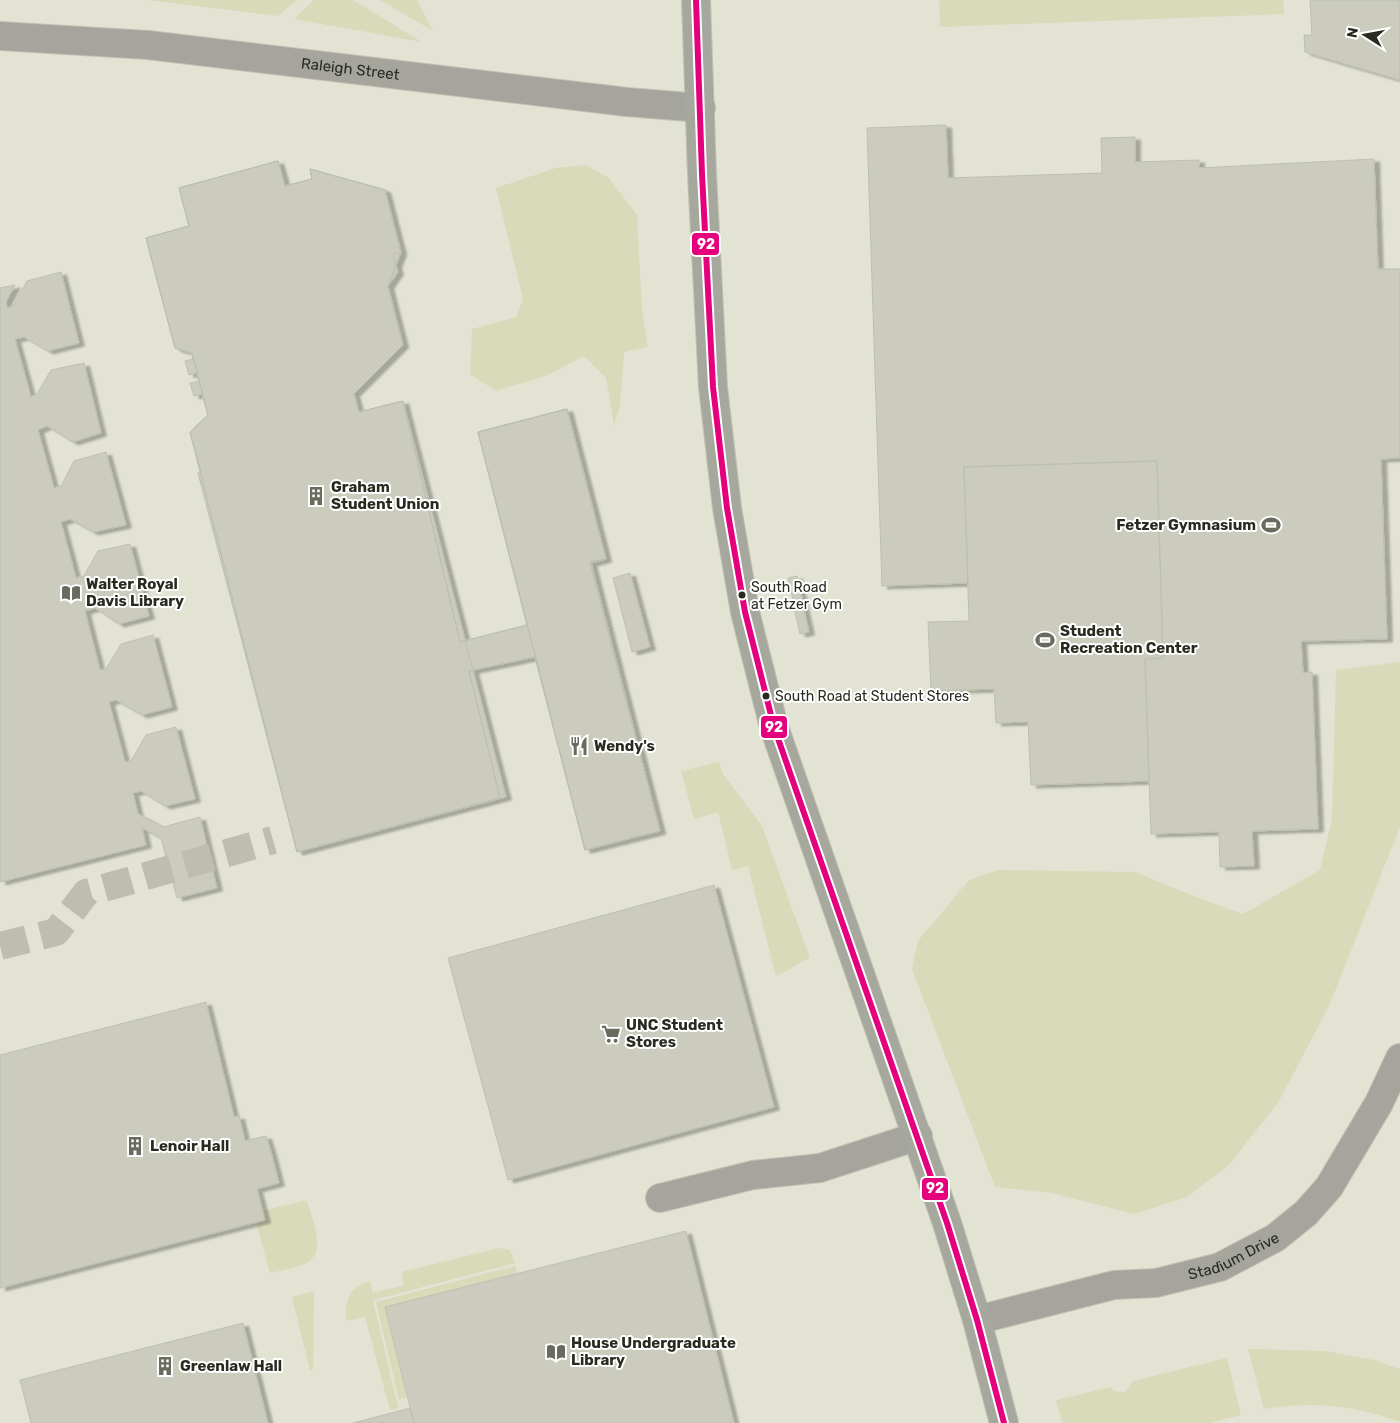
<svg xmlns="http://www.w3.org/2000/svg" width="1400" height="1423" font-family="Rubik,sans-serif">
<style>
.green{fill:#d8dab9}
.building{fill:#cbcbbe;stroke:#bebfb3;filter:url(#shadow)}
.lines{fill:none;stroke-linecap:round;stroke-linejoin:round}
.minor-tunnel{stroke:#bdbeaf;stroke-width:28;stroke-dasharray:28 14;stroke-linecap:butt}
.minor-casing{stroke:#c0c0b4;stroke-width:30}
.major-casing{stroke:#c0c0b4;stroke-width:30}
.minor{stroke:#a5a59d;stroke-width:28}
.major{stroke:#a6a79d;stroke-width:28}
.bus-1-casing{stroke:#fff;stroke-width:10}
.bus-1{stroke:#e5007d;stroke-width:6}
.bus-dot{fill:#2a2b20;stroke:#fff;stroke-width:2}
.labels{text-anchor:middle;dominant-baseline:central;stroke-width:4;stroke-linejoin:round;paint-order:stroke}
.bus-label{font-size:14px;fill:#2a2b20;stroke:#fff;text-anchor:start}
.street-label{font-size:15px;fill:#2a2b20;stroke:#fff}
.poi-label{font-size:15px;font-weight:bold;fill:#2a2b20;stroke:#fff;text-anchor:start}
.line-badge{stroke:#fff;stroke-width:2}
.badge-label{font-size:14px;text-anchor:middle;font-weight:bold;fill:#fff}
</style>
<defs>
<filter id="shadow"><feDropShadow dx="5.5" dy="3" stdDeviation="1" flood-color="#0004"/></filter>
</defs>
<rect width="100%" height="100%" fill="#e2e3d3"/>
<!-- green -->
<path class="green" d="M 147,0 L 297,0 L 278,16 Z
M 314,0 L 353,0 L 422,42 L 294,19 Z
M 380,0 L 417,0 L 433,31 Z
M 939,0 L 1283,0 L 1284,14 L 940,27 Z
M 586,165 L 609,178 L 637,215 L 642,310 L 648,347 L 624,352 L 620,406 L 614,425 L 606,378 L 584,356 L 548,375 L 496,391 L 470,374 L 472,329 L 516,317 L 523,299 L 496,188 L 556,168 Z
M 1400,662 L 1400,827 L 1329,1006 L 1278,1103 L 1229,1165 L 1187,1197 L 1134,1214 L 1052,1193 L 995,1187 L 912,969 L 918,941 L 969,880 L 998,870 L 1135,872 L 1196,897 L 1243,914 L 1320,870 L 1332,819 L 1336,670 Z
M 719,762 L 723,774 L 762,826 L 810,958 C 797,963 790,971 776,976 L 748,866 L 732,870 L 718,812 L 694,819 L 681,771 Z
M 303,1201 L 307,1201 L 308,1204 C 313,1221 328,1255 304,1264 C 294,1269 281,1270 270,1273 L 256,1222 L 265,1220 L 262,1211 Z
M 499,1248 L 510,1250 L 515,1263 L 373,1300 L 398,1408 L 390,1410 L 365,1317 L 346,1321 C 345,1300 349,1288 370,1281 L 373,1293 L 404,1285 L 402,1272 Z
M 515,1266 L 517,1274 L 385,1308 L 407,1397 L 399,1400 L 376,1302 Z
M 314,1291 L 313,1370 L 310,1370 L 292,1297 Z
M 1248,1349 L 1325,1351 L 1374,1360 L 1400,1369 L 1400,1422 C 1353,1405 1313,1401 1264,1409 Z
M 1227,1358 L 1241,1415 L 1210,1423 L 1062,1423 L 1056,1400 L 1111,1387 L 1114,1391 L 1125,1392 L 1133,1381 Z"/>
<!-- building -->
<path class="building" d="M 1310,0 L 1400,0 L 1400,80 L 1305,52 L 1304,35 L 1312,35 Z
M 946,125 L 948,178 L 1102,173 L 1101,138 L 1135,137 L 1135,162 L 1199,160 L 1199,168 L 1374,159 L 1378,269 L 1400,269 L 1400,458 L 1381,459 L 1387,639 L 1301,641 L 1303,673 L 1312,672 L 1318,829 L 1252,831 L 1254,866 L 1220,867 L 1219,832 L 1151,834 L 1145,659 L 1163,658 L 1157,461 L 964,467 L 968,583 L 882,586 L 867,128 Z
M 278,161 L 285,186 L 312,179 L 310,169 L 385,190 L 401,252 L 393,254 L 398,272 L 388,286 L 403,345 L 354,394 L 359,412 L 403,401 L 506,797 L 297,852 L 198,473 L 201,472 L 190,432 L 208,415 L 202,394 L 194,396 L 192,390 L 190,383 L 199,381 L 196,373 L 189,375 L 185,361 L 193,359 L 192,353 L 175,348 L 146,238 L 189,226 L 179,188 Z
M 278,161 L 285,186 L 312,179 L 310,169 L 385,190 L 401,252 L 388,286 L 403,345 L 354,394 L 359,412 L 403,401 L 460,642 L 527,625 L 478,432 L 567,409 L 606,559 L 590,562 L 660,831 L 585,850 L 535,657 L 469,671 L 500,798 L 297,852 L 190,432 L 208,415 L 192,353 L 175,348 L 146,238 L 189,226 L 179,188 Z
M 278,161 L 285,186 L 312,179 L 310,169 L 385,190 L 401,252 L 388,286 L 403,345 L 354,394 L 359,412 L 403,401 L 460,642 L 527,625 L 478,432 L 567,409 L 606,559 L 590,562 L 660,831 L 585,850 L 535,657 L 469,671 L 500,798 L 297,852 L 190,432 L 208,415 L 192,353 L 175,348 L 146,238 L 189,226 L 179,188 Z
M 61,272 L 79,343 L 48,351 L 24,337 L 15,339 L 31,397 L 37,394 L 51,370 L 84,363 L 101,433 L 73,442 L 47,426 L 38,430 L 54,488 L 61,486 L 74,461 L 106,452 L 126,525 L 93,532 L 70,519 L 61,522 L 76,578 L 84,576 L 98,551 L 130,544 L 149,616 L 119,624 L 95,608 L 85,611 L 100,670 L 106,669 L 121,644 L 153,635 L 172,707 L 142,715 L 116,700 L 109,702 L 125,762 L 131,761 L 146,735 L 176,727 L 195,799 L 165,806 L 141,791 L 133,793 L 138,814 L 163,827 L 200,817 L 217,888 L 177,898 L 161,838 L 142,828 L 146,845 L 0,882 L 0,288 L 15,285 L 6,302 L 7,308 L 13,306 L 27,281 Z
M 567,409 L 606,559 L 591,563 L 660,831 L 585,850 L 478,432 Z
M 567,409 L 606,559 L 591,563 L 660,831 L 585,850 L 478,432 Z
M 1157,461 L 1163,658 L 1145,659 L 1149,781 L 1031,785 L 1028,722 L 996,723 L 994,689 L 931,691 L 928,622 L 969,621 L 964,467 Z
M 630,573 L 650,647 L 632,652 L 613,578 Z
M 797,576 L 803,603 L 794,604 L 788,578 Z
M 803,605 L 809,632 L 800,634 L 794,607 Z
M 714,885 L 774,1107 L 508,1180 L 448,958 Z
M 206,1002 L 234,1117 L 239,1116 L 245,1141 L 266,1136 L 271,1152 L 279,1183 L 257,1189 L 265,1220 L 0,1288 L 0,1055 Z
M 686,1231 L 734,1423 L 414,1423 L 385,1307 Z
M 243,1323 L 268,1423 L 31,1423 L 20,1380 Z
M 410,1408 L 414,1423 L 353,1423 Z"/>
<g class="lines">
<!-- minor-tunnel -->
<path class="minor-tunnel" d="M 0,946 L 56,932 L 86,893 L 273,840"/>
<!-- minor casing -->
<g class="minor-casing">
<g id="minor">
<path id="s1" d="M 0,36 L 148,45 L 627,102 L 701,108"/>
<path d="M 660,1198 L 753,1175 L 820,1168 L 918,1136"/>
<path id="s2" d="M 977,1320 L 1114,1285 L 1156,1283 L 1220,1267 L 1275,1238 L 1306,1213 L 1329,1187 L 1379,1103 L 1400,1058"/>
</g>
</g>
<!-- major casing -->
<g class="major-casing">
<path id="major" d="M 696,0 L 702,174 L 713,387 L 727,508 L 745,612 L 774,727 L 947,1223 L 977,1320 L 1004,1423"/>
</g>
<!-- minor -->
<use href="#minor" class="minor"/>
<!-- major -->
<use href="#major" class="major"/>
<!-- bus-1 casing -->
<g class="bus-1-casing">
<path id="bus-1" d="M 696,0 L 702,174 L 713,387 L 727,508 L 745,612 L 774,727 L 947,1223 L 977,1320 L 1004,1423"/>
</g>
<!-- bus-1 -->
<use href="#bus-1" class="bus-1"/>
</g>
<!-- icons -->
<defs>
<g id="building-bare" transform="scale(1.5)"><path d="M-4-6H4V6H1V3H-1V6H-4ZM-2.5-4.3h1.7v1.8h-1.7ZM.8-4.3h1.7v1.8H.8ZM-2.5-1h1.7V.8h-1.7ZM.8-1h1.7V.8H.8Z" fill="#6a6b5f" stroke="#fff" stroke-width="2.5" paint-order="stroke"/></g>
<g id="stadium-bare" transform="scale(1.5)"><path d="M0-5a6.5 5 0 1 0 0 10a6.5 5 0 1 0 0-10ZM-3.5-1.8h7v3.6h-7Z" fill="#6a6b5f" stroke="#fff" stroke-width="2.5" paint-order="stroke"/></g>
<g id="library-bare" transform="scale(1.5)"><path d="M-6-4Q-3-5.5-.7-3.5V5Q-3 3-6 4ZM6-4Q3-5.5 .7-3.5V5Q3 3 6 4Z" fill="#6a6b5f" stroke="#fff" stroke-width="2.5" paint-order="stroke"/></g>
<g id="restaurant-bare" transform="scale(1.5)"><path d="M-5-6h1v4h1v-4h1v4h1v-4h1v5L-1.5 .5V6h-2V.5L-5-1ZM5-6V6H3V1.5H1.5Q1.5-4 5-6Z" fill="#6a6b5f" stroke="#fff" stroke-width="2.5" paint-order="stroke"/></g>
<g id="supermarket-bare" transform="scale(1.5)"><path d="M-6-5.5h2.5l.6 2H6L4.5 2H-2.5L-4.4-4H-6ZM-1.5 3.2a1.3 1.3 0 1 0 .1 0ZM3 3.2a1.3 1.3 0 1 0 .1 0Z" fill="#6a6b5f" stroke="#fff" stroke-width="2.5" paint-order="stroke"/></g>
</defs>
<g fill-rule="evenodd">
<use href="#building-bare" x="316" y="496"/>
<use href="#stadium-bare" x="1271" y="525"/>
<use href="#library-bare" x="71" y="593"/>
<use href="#stadium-bare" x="1045" y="640"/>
<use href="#restaurant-bare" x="579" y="746"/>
<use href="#supermarket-bare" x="611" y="1034"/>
<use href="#building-bare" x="135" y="1146"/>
<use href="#library-bare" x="556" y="1352"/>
<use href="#building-bare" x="165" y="1366"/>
</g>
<!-- markers -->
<g class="bus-dot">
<circle cx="742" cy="595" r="4.5"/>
<circle cx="766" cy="696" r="4.5"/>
</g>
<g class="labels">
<!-- bus labels -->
<g class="bus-label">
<text x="751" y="587">South Road<tspan x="751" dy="17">at Fetzer Gym</tspan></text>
<text x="775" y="696">South Road at Student Stores</text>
</g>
<!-- street labels -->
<g class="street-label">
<text stroke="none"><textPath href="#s1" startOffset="352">Raleigh Street</textPath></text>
<text stroke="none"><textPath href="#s2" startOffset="266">Stadium Drive</textPath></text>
</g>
<!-- poi labels -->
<g class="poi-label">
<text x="331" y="487">Graham<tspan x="331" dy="17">Student Union</tspan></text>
<text x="1256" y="525" text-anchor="end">Fetzer Gymnasium</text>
<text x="86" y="584">Walter Royal<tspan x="86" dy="17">Davis Library</tspan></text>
<text x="1060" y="631">Student<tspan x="1060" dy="17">Recreation Center</tspan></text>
<text x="594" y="746">Wendy's</text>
<text x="626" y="1025">UNC Student<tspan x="626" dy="17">Stores</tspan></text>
<text x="150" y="1146">Lenoir Hall</text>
<text x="571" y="1343">House Undergraduate<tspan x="571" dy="17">Library</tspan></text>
<text x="180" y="1366">Greenlaw Hall</text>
</g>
</g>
<g class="line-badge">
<rect x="691" y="232" width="29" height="24" rx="5" fill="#e5007d"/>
<rect x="760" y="715" width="28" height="24" rx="5" fill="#e5007d"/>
<rect x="921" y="1177" width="28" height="24" rx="5" fill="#e5007d"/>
</g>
<g class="badge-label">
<text x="706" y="249">92</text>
<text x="774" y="732">92</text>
<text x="935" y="1193">92</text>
</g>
<!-- north arrow -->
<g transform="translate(1365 35) rotate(281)" stroke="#ffffff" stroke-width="4" paint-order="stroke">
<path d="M0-4L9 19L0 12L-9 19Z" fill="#2a2b20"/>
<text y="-8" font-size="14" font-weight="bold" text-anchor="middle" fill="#2a2b20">N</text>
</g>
</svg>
